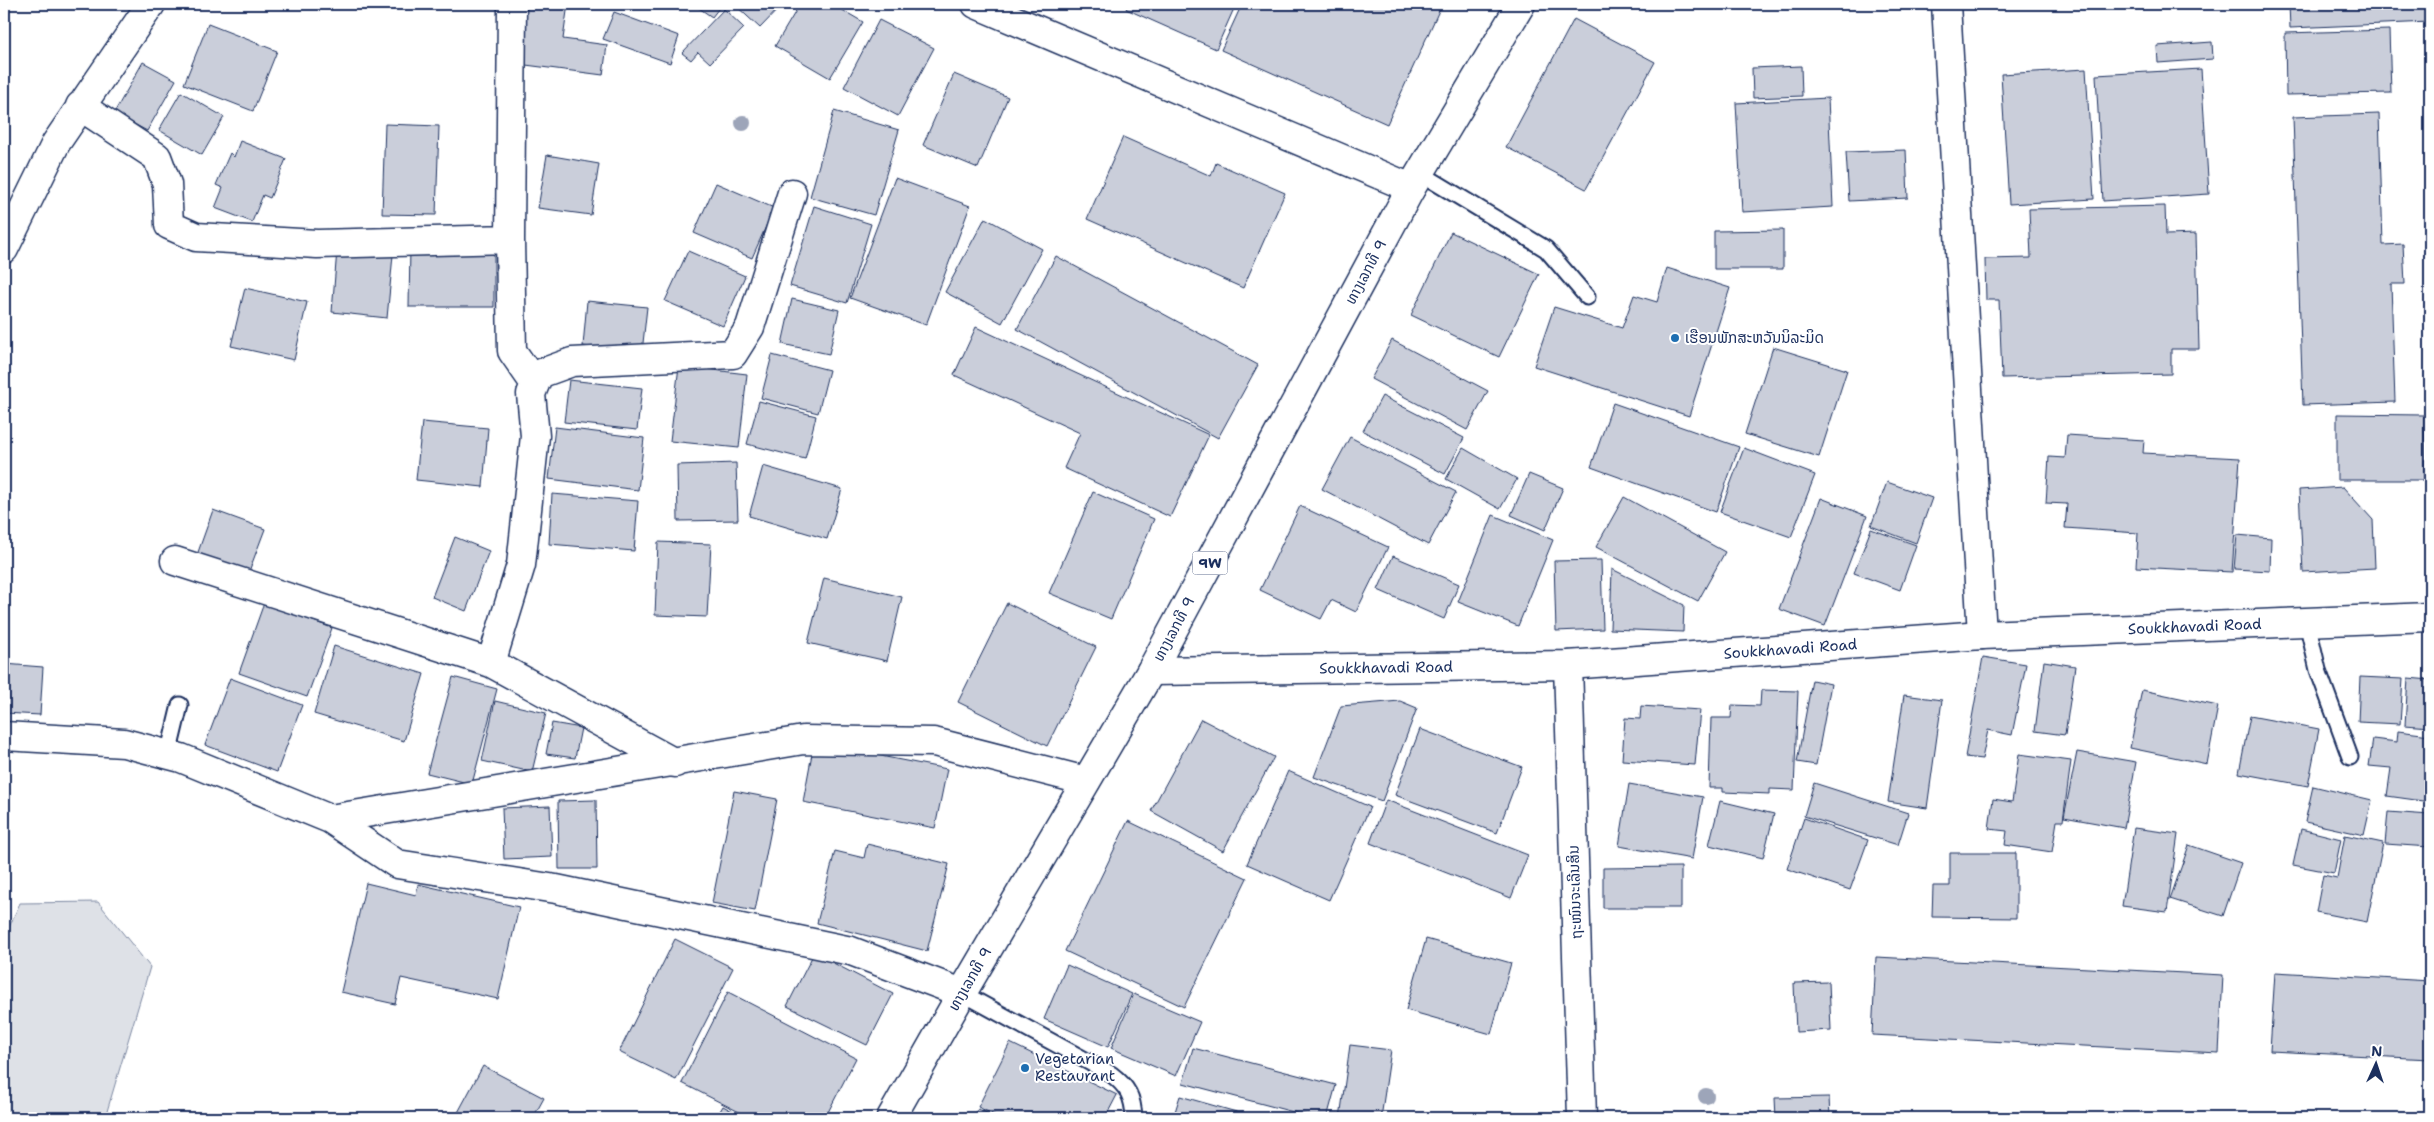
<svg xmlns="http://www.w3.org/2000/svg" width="2434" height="1122" font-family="'Shantell Sans','Noto Sans Lao',sans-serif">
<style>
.green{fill:#dee1e7;stroke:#7c88a2}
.building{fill:#caceda;stroke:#1b2f5e}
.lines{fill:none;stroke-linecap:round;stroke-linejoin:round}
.service-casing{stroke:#1b2f5e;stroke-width:19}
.minor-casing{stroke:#1b2f5e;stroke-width:31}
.tertiary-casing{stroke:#1b2f5e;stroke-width:31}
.primary-casing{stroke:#1b2f5e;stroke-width:31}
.service{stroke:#fff;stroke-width:15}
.minor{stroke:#fff;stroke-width:28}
.tertiary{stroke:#fff;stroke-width:28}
.primary{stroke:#fff;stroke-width:28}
.tree{fill:#9da5b9}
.poi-dot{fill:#1f6fb2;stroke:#fff;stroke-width:2}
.labels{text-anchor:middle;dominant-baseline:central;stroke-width:4;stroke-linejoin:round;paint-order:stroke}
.shield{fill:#fff;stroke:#5f6d8e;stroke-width:1}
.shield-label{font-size:14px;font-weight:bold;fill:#1b2f5e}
.street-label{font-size:15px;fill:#1b2f5e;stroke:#fff}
.poi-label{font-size:15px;fill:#1b2f5e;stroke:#fff;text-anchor:start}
</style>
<rect width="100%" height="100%" fill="#fff"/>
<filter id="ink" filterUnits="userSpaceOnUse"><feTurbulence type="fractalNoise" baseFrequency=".02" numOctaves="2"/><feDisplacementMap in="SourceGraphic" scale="10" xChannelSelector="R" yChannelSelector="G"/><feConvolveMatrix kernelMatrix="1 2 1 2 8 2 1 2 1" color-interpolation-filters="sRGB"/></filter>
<g filter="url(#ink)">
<!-- green -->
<path class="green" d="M 98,902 L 150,967 L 105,1118 L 4,1118 L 4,934 L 6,934 L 20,903 Z"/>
<!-- building -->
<path class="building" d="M 526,4 L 568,4 L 563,39 L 607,45 L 603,75 L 518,64 Z
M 693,4 L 722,4 L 712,17 Z
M 734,4 L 783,4 L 760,28 Z
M 800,4 L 832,4 L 863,22 L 830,78 L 775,46 Z
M 1129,4 L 1236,4 L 1216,49 L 1126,9 Z
M 1242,4 L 1442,4 L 1387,124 L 1221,50 Z
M 2289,4 L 2430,4 L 2430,22 L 2290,28 Z
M 724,9 L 744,28 L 710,63 L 698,52 L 691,60 L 682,53 Z
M 614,12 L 679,36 L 670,63 L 603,39 Z
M 1574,19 L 1655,62 L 1586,189 L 1506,147 Z
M 879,20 L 934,48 L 898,116 L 844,87 Z
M 208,24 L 277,51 L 253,111 L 184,84 Z
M 2389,30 L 2391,93 L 2286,95 L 2285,33 Z
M 2212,42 L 2213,59 L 2158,63 L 2157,46 Z
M 143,62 L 176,80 L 147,131 L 114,113 Z
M 1801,66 L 1802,96 L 1753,98 L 1752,68 Z
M 2086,69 L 2094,199 L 2009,204 L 2001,74 Z
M 2201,69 L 2209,194 L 2103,201 L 2096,75 Z
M 954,74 L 1008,97 L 978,168 L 923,145 Z
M 181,92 L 224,117 L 202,155 L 159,130 Z
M 1828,98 L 1833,207 L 1742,212 L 1736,103 Z
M 834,111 L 899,130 L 874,215 L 810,197 Z
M 2379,114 L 2383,245 L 2403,244 L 2405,284 L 2391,284 L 2395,402 L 2303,405 L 2293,117 Z
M 385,124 L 439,126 L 436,215 L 382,214 Z
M 1123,137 L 1211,176 L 1216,163 L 1285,193 L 1243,288 L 1087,219 Z
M 240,141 L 286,159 L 270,198 L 263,195 L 252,222 L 215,208 L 223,188 L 216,185 L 230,153 L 234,157 Z
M 1906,150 L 1908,198 L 1849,201 L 1846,152 Z
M 547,155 L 599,164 L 591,215 L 538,208 Z
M 895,178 L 970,206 L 926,325 L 850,298 Z
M 716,183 L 774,208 L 752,258 L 694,233 Z
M 814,206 L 871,224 L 847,303 L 790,286 Z
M 2165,206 L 2166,235 L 2196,234 L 2199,349 L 2171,349 L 2171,374 L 2002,378 L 1999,300 L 1986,300 L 1985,259 L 2031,258 L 2029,209 Z
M 985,218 L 1042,249 L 1002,323 L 945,292 Z
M 1783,230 L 1783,269 L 1714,269 L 1714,231 Z
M 1451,232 L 1539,274 L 1499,357 L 1411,315 Z
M 410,247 L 494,247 L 494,307 L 409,307 Z
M 337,250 L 393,255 L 387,318 L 332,312 Z
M 688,251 L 745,276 L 723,326 L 665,301 Z
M 1056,256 L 1258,365 L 1218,438 L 1017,329 Z
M 1667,268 L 1730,288 L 1689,416 L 1534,366 L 1554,307 L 1622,328 L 1634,295 L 1657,302 Z
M 245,288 L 307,302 L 294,360 L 231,346 Z
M 792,299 L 839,310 L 829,354 L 782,344 Z
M 587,301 L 647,307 L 642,352 L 583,346 Z
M 976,327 L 1209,435 L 1170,517 L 1064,468 L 1080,433 L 954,375 Z
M 1392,340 L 1488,391 L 1467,430 L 1371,379 Z
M 1773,347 L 1847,370 L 1819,457 L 1745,434 Z
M 772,355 L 829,370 L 818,413 L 761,398 Z
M 679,366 L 747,374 L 739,448 L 670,441 Z
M 569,380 L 642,388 L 637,430 L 564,422 Z
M 1382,396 L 1464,438 L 1445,474 L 1363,431 Z
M 759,401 L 816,416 L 805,459 L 747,444 Z
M 1613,403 L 1739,447 L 1716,512 L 1591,467 Z
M 2337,414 L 2424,415 L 2424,480 L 2337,480 Z
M 422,422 L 488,428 L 483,487 L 416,480 Z
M 555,427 L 644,438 L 638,490 L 549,479 Z
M 2425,427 L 2430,427 L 2430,517 L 2426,517 Z
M 2067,435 L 2144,440 L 2143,453 L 2240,458 L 2232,572 L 2136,567 L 2138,533 L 2065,528 L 2067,504 L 2046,503 L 2049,457 L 2065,458 Z
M 1350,437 L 1456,492 L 1428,545 L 1322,489 Z
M 1463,448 L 1517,479 L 1500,509 L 1446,479 Z
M 1744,448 L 1815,475 L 1791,537 L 1720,512 Z
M 736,463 L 738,520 L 678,521 L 677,465 Z
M 763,466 L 842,489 L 827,539 L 749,516 Z
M 1529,474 L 1563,488 L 1545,530 L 1511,515 Z
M 1887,482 L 1932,498 L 1916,543 L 1871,526 Z
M 2343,487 L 2373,520 L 2375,568 L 2303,572 L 2299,490 Z
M 1093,492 L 1154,519 L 1111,619 L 1049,593 Z
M 552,494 L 638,501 L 634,551 L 549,544 Z
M 1624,497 L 1725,552 L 1698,601 L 1596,547 Z
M 1821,498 L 1867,516 L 1825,626 L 1779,609 Z
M 1300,506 L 1388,547 L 1356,612 L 1331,600 L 1321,619 L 1260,590 Z
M 213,510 L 265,529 L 248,574 L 197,555 Z
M 1493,515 L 1553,540 L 1518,626 L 1458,602 Z
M 1871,529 L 1916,545 L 1900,590 L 1854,573 Z
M 2237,535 L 2271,538 L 2270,571 L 2234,569 Z
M 455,537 L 489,551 L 466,611 L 432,597 Z
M 658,542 L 711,544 L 707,617 L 655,615 Z
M 1393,556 L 1459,584 L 1444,619 L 1378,590 Z
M 1601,560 L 1603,629 L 1556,631 L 1554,561 Z
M 1612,569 L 1684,605 L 1683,632 L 1610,629 Z
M 824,578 L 902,597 L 887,661 L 808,643 Z
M 264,603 L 332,628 L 307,697 L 239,673 Z
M 1007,603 L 1096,647 L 1047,746 L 958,702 Z
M 334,646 L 424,674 L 404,741 L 314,714 Z
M 1983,657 L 2026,664 L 2012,735 L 1988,730 L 1982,759 L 1965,757 Z
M 2044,661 L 2075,666 L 2065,735 L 2035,731 Z
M 4,664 L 43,667 L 40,715 L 4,713 Z
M 453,677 L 497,689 L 472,784 L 427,773 Z
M 2360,677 L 2403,679 L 2400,724 L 2358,722 Z
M 230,678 L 302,705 L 277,772 L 205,745 Z
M 2408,678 L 2430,680 L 2430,727 L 2405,725 Z
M 1812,680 L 1831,684 L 1816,765 L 1797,762 Z
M 1761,690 L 1798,691 L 1794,790 L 1770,789 L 1770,794 L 1723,792 L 1723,788 L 1709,788 L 1711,718 L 1731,718 L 1732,705 L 1760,706 Z
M 2142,690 L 2218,706 L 2207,764 L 2130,748 Z
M 1904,695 L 1942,700 L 1927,808 L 1888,802 Z
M 495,701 L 546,713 L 532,772 L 482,761 Z
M 1400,701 L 1417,708 L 1382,801 L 1314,777 L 1341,706 Z
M 1641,706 L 1700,710 L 1695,765 L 1622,760 L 1625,718 L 1640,719 Z
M 2250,716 L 2319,729 L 2308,786 L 2239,773 Z
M 1201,719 L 1274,757 L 1223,851 L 1151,811 Z
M 552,723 L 581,728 L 575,758 L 546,754 Z
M 1420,729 L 1522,767 L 1497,833 L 1395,795 Z
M 2398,731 L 2430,735 L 2430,802 L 2387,796 L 2391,768 L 2369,766 L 2373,739 L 2397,742 Z
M 814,743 L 947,769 L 935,828 L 803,802 Z
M 2077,752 L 2136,762 L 2124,828 L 2064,817 Z
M 2019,754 L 2071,761 L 2063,821 L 2057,821 L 2052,852 L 2005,845 L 2007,831 L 1989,829 L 1993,799 L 2012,802 Z
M 1288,771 L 1370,807 L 1329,900 L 1247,864 Z
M 1814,783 L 1908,813 L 1898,845 L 1804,816 Z
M 1629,784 L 1703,797 L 1692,859 L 1619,846 Z
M 2313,786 L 2372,800 L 2364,835 L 2305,822 Z
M 734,791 L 777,799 L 755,911 L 712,903 Z
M 596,800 L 597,869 L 559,869 L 558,801 Z
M 1386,800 L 1528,855 L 1511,898 L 1370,843 Z
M 1720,801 L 1774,814 L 1763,858 L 1709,845 Z
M 550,806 L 552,857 L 504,859 L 502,808 Z
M 2388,812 L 2430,815 L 2430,847 L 2385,844 Z
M 1804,818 L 1868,840 L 1850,890 L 1787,869 Z
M 1128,821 L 1247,878 L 1184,1007 L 1065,951 Z
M 2134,828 L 2178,834 L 2167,912 L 2122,906 Z
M 2301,829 L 2341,839 L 2334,873 L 2293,865 Z
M 2345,835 L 2383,843 L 2367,922 L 2316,912 L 2323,875 L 2337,878 Z
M 867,844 L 949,864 L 927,951 L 817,923 L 835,851 L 864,858 Z
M 2189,845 L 2241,863 L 2223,916 L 2170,899 Z
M 1950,853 L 2016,853 L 2016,918 L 1932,917 L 1933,886 L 1950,886 Z
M 1681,867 L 1681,908 L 1603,908 L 1603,868 Z
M 366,883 L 416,895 L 418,884 L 519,907 L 498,999 L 401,978 L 395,1004 L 341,992 Z
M 675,939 L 733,968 L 676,1080 L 619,1052 Z
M 1426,939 L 1511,963 L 1491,1034 L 1406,1010 Z
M 814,953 L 893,994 L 867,1045 L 787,1006 Z
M 1876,957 L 2223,975 L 2219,1053 L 1872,1035 Z
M 1067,965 L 1132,994 L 1108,1047 L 1044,1019 Z
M 2275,972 L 2430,981 L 2430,1059 L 2270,1051 Z
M 1829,982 L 1831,1030 L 1796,1032 L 1794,983 Z
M 728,992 L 856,1058 L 825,1118 L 751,1118 L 682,1083 Z
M 1134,994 L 1200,1022 L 1176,1076 L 1111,1048 Z
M 1010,1043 L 1117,1095 L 1105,1118 L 1001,1118 L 978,1107 Z
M 1350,1045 L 1391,1050 L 1381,1118 L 1340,1118 Z
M 1193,1048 L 1336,1085 L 1327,1118 L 1316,1118 L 1183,1083 Z
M 483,1066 L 544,1098 L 533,1118 L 455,1118 Z
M 1180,1096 L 1247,1115 L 1247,1118 L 1173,1118 Z
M 1829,1097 L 1830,1118 L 1776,1118 L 1775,1098 Z
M 723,1106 L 745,1118 L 716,1118 Z
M 978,1109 L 998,1118 L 973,1118 Z"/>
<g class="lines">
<!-- service casing -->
<g class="service-casing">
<path id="service" d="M 1420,173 L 1546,249 L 1587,297
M 2307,622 L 2318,670 L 2350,757
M 168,755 L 180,705
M 962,993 L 1111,1074 C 1128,1087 1133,1097 1134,1118"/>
</g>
<!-- minor casing -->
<g class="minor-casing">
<path id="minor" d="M 512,4 L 510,239 L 512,351 L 535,384
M 976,4 L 1411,188
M 1946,4 L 1982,635
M 80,106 L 157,157 L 167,184 L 169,225 L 196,237 L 317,244 L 510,239
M 4,249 L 56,143 L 151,4
M 175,561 L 491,663
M 1568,665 L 1582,1118
M 4,736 L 124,743 L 181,758 L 330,819 L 397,864 L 556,889 L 851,951 L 962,993
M 675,763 L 491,663 L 521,565 L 535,436 L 531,394 L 539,374 L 572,362 L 733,354 L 750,327 L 792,193
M 330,819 L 803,740 L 934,742 L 1086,781"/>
</g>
<!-- tertiary casing -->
<g class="tertiary-casing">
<g id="tertiary">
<path id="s1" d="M 1151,671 L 1568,665 L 1982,635 L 2430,617"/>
</g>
</g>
<!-- primary casing -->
<g class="primary-casing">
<path id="primary" d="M 891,1118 L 962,993 L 1151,671 L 1411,188 L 1521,4"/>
</g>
<!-- service -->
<use href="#service" class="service"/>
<!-- minor -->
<use href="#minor" class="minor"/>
<!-- tertiary -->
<use href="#tertiary" class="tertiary"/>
<!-- primary -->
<use href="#primary" class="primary"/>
</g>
<!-- trees -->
<g class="tree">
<circle cx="743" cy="123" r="8"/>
<circle cx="1706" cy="1096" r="8"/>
</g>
</g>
<!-- markers -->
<g class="poi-dot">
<circle cx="1675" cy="338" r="5"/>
<circle cx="1025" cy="1068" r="5"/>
</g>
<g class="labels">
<!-- shield labels -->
<rect class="shield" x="1192.5" y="551.5" width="35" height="23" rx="4"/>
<g class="shield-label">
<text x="1210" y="563">9W</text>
</g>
<!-- street labels -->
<g class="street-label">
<text transform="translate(1366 272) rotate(-62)">ທາງເລກທີ 9</text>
<text stroke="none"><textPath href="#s1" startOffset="1045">Soukkhavadi Road</textPath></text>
<text transform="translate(1174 629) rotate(-62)">ທາງເລກທີ 9</text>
<text stroke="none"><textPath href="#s1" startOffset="640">Soukkhavadi Road</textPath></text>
<text stroke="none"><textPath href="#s1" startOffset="235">Soukkhavadi Road</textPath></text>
<text transform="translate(1575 892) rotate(-92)">ຖະໜົນຈະເລີນສິນ</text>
<text transform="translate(970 979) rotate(-60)">ທາງເລກທີ 9</text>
</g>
<!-- poi labels -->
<g class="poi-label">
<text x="1685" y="338">ເຮືອນພັກສະຫວັນນິລະມິດ</text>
<text x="1035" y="1059">Vegetarian<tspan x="1035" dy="17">Restaurant</tspan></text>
</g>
</g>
<!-- margin -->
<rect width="2434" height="1122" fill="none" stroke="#fff" stroke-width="20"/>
<rect x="10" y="10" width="2414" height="1102" fill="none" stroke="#1b2f5e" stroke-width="2" filter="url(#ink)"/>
<!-- north arrow -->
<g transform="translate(2376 1064) rotate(3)" stroke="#ffffff" stroke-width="4" paint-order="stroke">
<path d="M0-4L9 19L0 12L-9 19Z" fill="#1b2f5e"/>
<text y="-8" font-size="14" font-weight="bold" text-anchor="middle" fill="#1b2f5e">N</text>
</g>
</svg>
